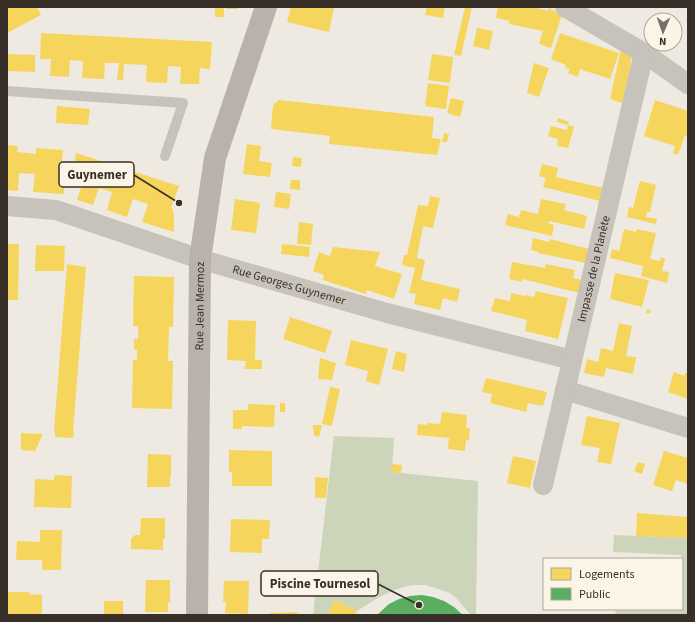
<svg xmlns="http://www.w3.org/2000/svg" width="695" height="622" font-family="'Source Sans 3',sans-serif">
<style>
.green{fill:#ccd5ba}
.homes{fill:#f6d55c}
.public{fill:#5aae61}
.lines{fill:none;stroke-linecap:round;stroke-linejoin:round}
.lane{stroke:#c7c2ba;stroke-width:10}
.street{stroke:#c7c2ba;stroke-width:20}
.secondary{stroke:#b8b2aa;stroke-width:22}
.labels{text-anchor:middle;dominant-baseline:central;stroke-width:4;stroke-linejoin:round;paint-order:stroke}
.street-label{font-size:12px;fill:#382f28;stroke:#fbf5e8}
.leader{fill:none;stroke:#382f28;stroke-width:1.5}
.callout-dot{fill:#382f28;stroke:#fbf5e8;stroke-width:1.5}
.callout{fill:#fbf5e8;stroke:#382f28;stroke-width:1.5}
.callout-label{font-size:13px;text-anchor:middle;font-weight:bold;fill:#382f28}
</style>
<rect width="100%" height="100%" fill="#eeeae1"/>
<!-- green -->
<path class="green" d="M 334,436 L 394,438 L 392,472 L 478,481 L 476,615 L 472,615 L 469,613 L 457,599 L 450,593 L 426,585 L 412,585 L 394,590 L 376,599 L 357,611 L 335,600 L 327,615 L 313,615 Z
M 614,535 L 688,538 L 688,615 L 615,615 L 616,609 L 682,609 L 682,559 L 681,559 L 681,555 L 613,552 Z"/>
<!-- homes -->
<path class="homes" d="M 7,7 L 37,7 L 41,15 L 7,33 Z
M 215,7 L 224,7 L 224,17 L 215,17 Z
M 226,7 L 238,7 L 238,9 L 226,9 Z
M 291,7 L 334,8 L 329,32 L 287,22 Z
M 427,7 L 445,7 L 443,18 L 425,15 Z
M 465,7 L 472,7 L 461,56 L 454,55 Z
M 498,7 L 533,7 L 548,11 L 549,8 L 562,15 L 551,48 L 539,44 L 543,31 L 509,24 L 510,21 L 496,18 Z
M 477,28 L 493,31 L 489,50 L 473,46 Z
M 41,33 L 212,42 L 210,69 L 200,68 L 199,84 L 180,84 L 181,67 L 168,66 L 167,83 L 146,82 L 147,65 L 124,64 L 123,80 L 117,80 L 119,63 L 105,63 L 104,79 L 82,78 L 83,61 L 70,60 L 69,77 L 50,76 L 51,59 L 40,59 Z
M 560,33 L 619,53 L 610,79 L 580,69 L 578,77 L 568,73 L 570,69 L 565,68 L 566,65 L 551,59 Z
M 621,49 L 632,55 L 629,74 L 622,103 L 610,99 Z
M 7,54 L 35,55 L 35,72 L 7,71 Z
M 432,54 L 453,57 L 450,83 L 428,80 Z
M 534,63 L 549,68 L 539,97 L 527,93 Z
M 428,83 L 449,86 L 446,109 L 425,106 Z
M 451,98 L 464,101 L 460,117 L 447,113 Z
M 279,100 L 434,117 L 432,138 L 441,139 L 437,155 L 329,144 L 330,136 L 271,129 L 273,105 Z
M 655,100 L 688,111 L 688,137 L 685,135 L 678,155 L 673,153 L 675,146 L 644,136 Z
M 57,106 L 90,109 L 88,125 L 56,123 Z
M 558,118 L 569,122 L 568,125 L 557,122 Z
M 568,125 L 574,127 L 568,148 L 557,146 L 558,139 L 548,136 L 551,126 L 567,130 Z
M 444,133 L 449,134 L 447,142 L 442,142 Z
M 247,144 L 261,146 L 259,161 L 272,163 L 270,177 L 243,174 Z
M 7,145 L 18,146 L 17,152 L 36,154 L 36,148 L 63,150 L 61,172 L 65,172 L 64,194 L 33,192 L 35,174 L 19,173 L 18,191 L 7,190 Z
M 76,153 L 179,186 L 171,208 L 173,209 L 174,217 L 174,232 L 142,222 L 148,204 L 133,199 L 127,217 L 107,210 L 112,192 L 99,188 L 93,205 L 77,200 L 83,182 L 73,179 Z
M 293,157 L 302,158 L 301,167 L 292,166 Z
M 542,164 L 558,168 L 556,177 L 603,188 L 600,201 L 543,187 L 546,178 L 539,176 Z
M 291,180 L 300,180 L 300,190 L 290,189 Z
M 640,181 L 656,185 L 650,212 L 647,212 L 646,217 L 657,219 L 656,224 L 627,217 L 629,207 L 633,208 Z
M 276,192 L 291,194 L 289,209 L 274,207 Z
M 430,196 L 440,198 L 433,228 L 423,226 L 417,257 L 417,258 L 425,260 L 421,280 L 460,289 L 457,302 L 443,298 L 440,310 L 414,304 L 416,294 L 409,293 L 415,268 L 402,265 L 404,255 L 407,255 L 418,205 L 428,206 Z
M 235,199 L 260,203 L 256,233 L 231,230 Z
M 541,199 L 566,204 L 564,210 L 587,216 L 584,229 L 549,221 L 548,223 L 554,225 L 552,236 L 505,225 L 508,214 L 519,217 L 521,210 L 538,214 Z
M 299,222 L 313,224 L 311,245 L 297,244 Z
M 624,229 L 636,232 L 637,229 L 656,233 L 650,259 L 660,261 L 661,257 L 665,259 L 662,271 L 669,272 L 667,283 L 641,276 L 643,266 L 610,258 L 612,249 L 619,251 Z
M 533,238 L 549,242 L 550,239 L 589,249 L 586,263 L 538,253 L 539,252 L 531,250 Z
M 7,244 L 19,244 L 18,300 L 7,300 Z
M 282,244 L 310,247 L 309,257 L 281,254 Z
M 36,245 L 65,246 L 64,271 L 35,271 Z
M 333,247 L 380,252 L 375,266 L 402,274 L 394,299 L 367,290 L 366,294 L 323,280 L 324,275 L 313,271 L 319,252 L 330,256 Z
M 512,262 L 545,268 L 546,264 L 575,270 L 573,278 L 582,280 L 579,293 L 522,279 L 522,282 L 509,279 Z
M 67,264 L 86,267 L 73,431 L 74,431 L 73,438 L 55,437 L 55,431 L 54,431 Z
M 615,273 L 649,280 L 642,307 L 610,299 Z
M 134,276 L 174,277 L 173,327 L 169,327 L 168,361 L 173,361 L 172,409 L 132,408 L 133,360 L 137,360 L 137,350 L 134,350 L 134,339 L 138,339 L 138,326 L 133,326 Z
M 536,291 L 568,298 L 558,339 L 525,331 L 527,320 L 491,311 L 495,298 L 510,301 L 511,293 L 526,296 L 526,295 L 534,297 Z
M 647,309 L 651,310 L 650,313 L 646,313 Z
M 290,317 L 332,331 L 325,353 L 283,339 Z
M 228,320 L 256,321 L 255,360 L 262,360 L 262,369 L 245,369 L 246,361 L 227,360 Z
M 619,323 L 632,326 L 626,356 L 636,357 L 633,374 L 606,368 L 604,377 L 584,373 L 587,359 L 598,362 L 601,348 L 613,351 Z
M 351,340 L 388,349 L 379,385 L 366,381 L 368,371 L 345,365 Z
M 396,351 L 407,354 L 404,372 L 392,369 Z
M 320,358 L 336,363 L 332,380 L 318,379 Z
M 674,372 L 684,376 L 685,373 L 688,374 L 688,399 L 668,392 Z
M 486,378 L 547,392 L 543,406 L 528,403 L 526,412 L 490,403 L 492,394 L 482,392 Z
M 330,387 L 340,389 L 332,426 L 322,424 Z
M 280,403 L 285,403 L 285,412 L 280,412 Z
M 248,404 L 275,405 L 274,427 L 242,426 L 242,429 L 233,429 L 233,410 L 248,410 Z
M 442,412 L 467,415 L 466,428 L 470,428 L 469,441 L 466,440 L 465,451 L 448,449 L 449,438 L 417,435 L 418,424 L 427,425 L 427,423 L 440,424 Z
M 587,416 L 620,423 L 611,464 L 597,462 L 600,448 L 581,445 Z
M 313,425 L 322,425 L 319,437 L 314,436 Z
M 21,433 L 43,434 L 35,451 L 21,450 Z
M 229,450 L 272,451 L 272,486 L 232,486 L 232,472 L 229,472 Z
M 664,451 L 688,458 L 688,484 L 676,480 L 672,491 L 653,485 Z
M 148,454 L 171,455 L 171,476 L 170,476 L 170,487 L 147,487 Z
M 513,456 L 536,461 L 530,488 L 507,483 Z
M 638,462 L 645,464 L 642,474 L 634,471 Z
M 392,464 L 402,465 L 401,473 L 391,472 Z
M 55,475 L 72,476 L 71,508 L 34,507 L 35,479 L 54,480 Z
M 315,477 L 328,478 L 326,498 L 315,498 Z
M 637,513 L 688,517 L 688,538 L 636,536 Z
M 141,518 L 165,518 L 165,539 L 163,539 L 163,550 L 131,549 L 131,539 L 135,535 L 140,535 Z
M 231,519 L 270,520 L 269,539 L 262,539 L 262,553 L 230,552 Z
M 40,530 L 62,530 L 61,570 L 42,570 L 42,560 L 16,560 L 17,541 L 40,542 Z
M 146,580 L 170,580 L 170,603 L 168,602 L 168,612 L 145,612 Z
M 224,581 L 249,581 L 248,614 L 225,613 L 226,602 L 223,602 Z
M 7,592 L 29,592 L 29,594 L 42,595 L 42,615 L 7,615 Z
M 335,600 L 357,611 L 355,615 L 327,615 Z
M 104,601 L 123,601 L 123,614 L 104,614 Z
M 297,612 L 297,615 L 270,615 L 270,613 Z"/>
<!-- public -->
<path class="public" d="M 422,595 L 433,597 L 444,601 L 454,607 L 463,615 L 377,615 L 389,604 L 399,599 L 410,596 Z"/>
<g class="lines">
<!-- lane -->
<path class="lane" d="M 7,91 L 183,103 L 165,156"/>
<!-- street -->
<g class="street">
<path d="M 565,7 L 644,53 L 688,84"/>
<path id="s1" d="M 7,206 L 56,210 L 200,259 L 227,267 L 387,313 L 572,360"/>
<path d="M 565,390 L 688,428"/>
<path id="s2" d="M 543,485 L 644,53"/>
</g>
<!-- secondary -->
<path class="secondary" id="s3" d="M 197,615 L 200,259 L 215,158 L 266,7"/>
</g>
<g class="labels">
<!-- street labels -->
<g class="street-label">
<text stroke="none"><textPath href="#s2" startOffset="222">Impasse de la Planète</textPath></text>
<text stroke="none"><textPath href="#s1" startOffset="294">Rue Georges Guynemer</textPath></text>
<text stroke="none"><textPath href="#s3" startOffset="309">Rue Jean Mermoz</textPath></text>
</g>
</g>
<!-- callouts -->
<path class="leader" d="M179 203L134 175M419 605L378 584"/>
<g class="callout-dot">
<circle cx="179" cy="203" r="4"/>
<circle cx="419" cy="605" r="4"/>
</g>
<g class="callout">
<rect x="59" y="162" width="75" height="25" rx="4"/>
<rect x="261" y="571" width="117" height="25" rx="4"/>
</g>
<g class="callout-label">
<text x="97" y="179">Guynemer</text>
<text x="320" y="588">Piscine Tournesol</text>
</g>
<!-- border -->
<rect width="695" height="622" fill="none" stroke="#382f28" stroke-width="16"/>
<!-- legend -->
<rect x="543" y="558" width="140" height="52" fill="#fbf5e8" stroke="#ada69b"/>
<rect x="551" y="568" width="20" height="12" fill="#f6d55c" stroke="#ada69b"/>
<text x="579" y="578" font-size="12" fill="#382f28">Logements</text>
<rect x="551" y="588" width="20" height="12" fill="#5aae61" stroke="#ada69b"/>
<text x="579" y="598" font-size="12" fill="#382f28">Public</text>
<!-- north arrow -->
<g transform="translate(663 32) rotate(182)"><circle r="19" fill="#fbf5e8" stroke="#ada69b"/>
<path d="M0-3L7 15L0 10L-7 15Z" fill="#787069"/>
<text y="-6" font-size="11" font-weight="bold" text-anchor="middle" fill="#382f28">N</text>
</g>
</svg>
